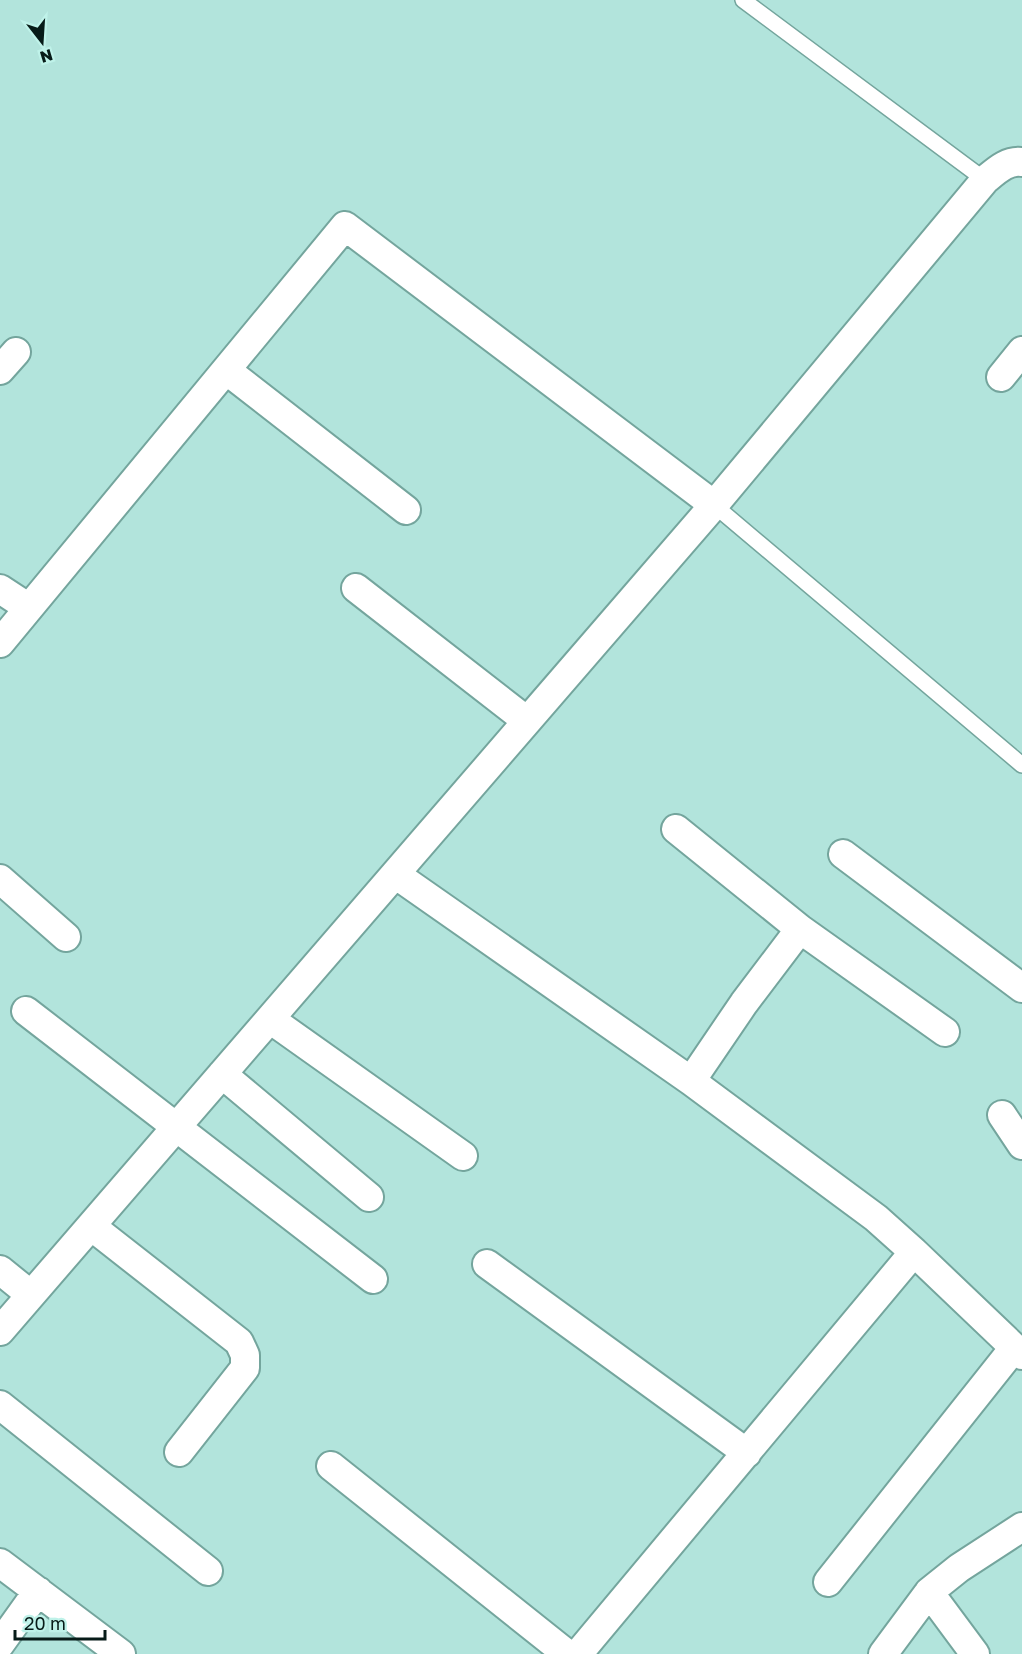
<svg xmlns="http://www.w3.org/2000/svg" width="1022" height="1654" font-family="'Golos Text',sans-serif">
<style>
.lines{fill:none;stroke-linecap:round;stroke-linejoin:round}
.lane-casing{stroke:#74a59d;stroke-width:18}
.street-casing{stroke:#74a59d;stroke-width:32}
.lane{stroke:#fff;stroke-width:15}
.street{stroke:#fff;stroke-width:28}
</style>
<rect width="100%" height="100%" fill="#b2e4dc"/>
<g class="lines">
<!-- lane casing -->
<g class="lane-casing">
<path id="lane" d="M 743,0 L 985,180
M 714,505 L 1022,765"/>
</g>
<!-- street casing -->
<g class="street-casing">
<path id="street" d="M 0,370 L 16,352
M 226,370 L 406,510
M 1001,377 L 1022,351
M 356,588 L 527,721
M 0,589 L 29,608
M 0,643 L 345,226 L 714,505
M 676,829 L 800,929 L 945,1032
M 843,854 L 1022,988
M 395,874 L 691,1081 L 876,1218 L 914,1252 L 1022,1355
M 0,879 L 66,937
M 26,1011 L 373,1279
M 270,1019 L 463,1156
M 222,1074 L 369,1197
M 691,1081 L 744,1003 L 800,929
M 1002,1115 L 1022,1145
M 91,1226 L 239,1342 L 245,1355 L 245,1368 L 179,1452
M 487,1264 L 747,1453
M 0,1270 L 31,1295
M 0,1331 L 714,505 L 985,180 C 996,171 1007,160 1022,162
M 0,1405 L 208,1571
M 331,1466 L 567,1654
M 0,1563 L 121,1654
M 828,1582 L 1014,1348
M 929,1592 L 975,1654
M 0,1644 L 38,1591
M 578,1654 L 914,1252
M 883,1654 L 929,1592 L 959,1568 L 1022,1527"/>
</g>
<!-- lane -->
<use href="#lane" class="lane"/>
<!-- street -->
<use href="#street" class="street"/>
</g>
<!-- north arrow -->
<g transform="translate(42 42) rotate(163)" stroke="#bff2e9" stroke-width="4.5" paint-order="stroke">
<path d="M0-4.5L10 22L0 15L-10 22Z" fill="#071b18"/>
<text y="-9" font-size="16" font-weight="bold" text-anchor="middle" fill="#071b18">N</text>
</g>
<!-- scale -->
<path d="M15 1630v9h90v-9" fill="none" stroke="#071b18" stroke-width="3"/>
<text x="24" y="1630" font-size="18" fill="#071b18" stroke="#bff2e9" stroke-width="4.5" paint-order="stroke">20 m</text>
</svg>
